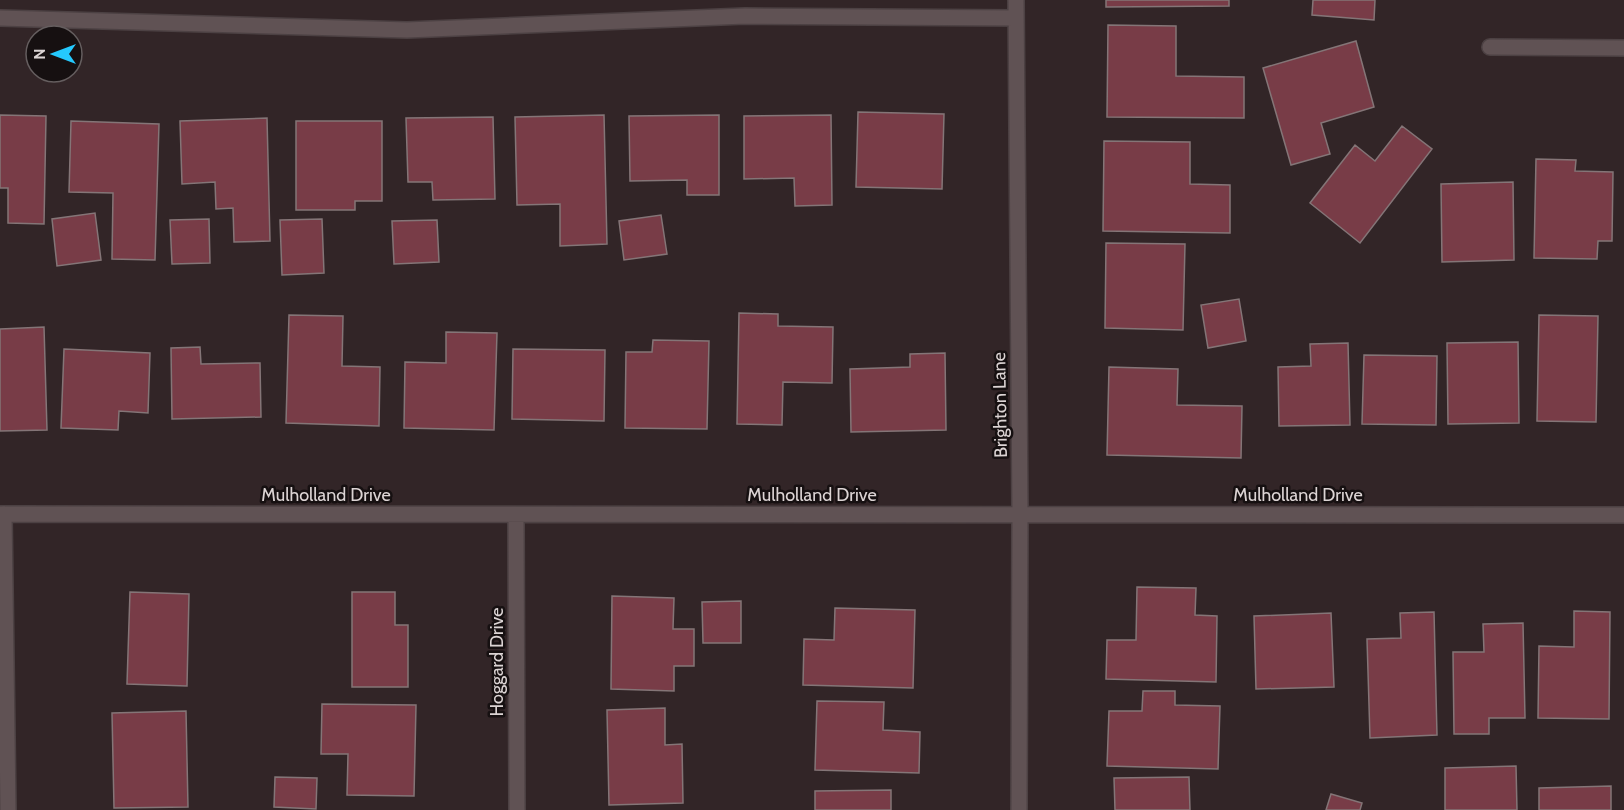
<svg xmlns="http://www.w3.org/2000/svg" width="1624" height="810" font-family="Cabin,sans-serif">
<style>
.building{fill:#783c47;stroke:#847577;stroke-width:1.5}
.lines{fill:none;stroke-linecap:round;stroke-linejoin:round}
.minor-casing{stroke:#4c4143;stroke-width:18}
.minor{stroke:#605254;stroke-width:15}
.labels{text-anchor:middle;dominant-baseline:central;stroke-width:5;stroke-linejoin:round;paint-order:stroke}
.street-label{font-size:18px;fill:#dcd4d4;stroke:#161011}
</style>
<rect width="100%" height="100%" fill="#322527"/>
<!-- building -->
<path class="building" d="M 1106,0 L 1229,0 L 1229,6 L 1106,7 Z
M 1313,0 L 1375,0 L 1374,20 L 1312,15 Z
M 1108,25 L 1176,26 L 1176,76 L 1244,77 L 1244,118 L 1107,117 Z
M 1356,41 L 1374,107 L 1321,123 L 1330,154 L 1291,165 L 1263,68 Z
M 858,112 L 944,114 L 942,189 L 856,187 Z
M 0,115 L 46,116 L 44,224 L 8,223 L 8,188 L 0,188 Z
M 604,115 L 607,244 L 560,246 L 560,204 L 517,205 L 515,117 Z
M 719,115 L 719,195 L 687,195 L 687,180 L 630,181 L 629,116 Z
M 831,115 L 832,205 L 795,206 L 794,178 L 744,179 L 744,116 Z
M 493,117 L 495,199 L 433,200 L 432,182 L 408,182 L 406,118 Z
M 267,118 L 270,241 L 234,242 L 233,208 L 216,209 L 215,182 L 182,184 L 180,121 Z
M 71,121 L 159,124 L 155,260 L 112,259 L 113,193 L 69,192 Z
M 296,121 L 382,121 L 382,201 L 355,201 L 355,210 L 296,210 Z
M 1402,126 L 1432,149 L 1360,243 L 1310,203 L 1355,145 L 1375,161 Z
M 1104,141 L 1190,142 L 1190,184 L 1230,185 L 1230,233 L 1103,231 Z
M 1536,159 L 1576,160 L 1575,171 L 1613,172 L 1612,241 L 1598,241 L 1597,259 L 1534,258 Z
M 1513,182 L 1514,260 L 1442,262 L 1441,184 Z
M 95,213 L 101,260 L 57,266 L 52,219 Z
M 661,215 L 667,254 L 624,260 L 619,221 Z
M 209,219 L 210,263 L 172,264 L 170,220 Z
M 322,219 L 324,273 L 282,275 L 280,220 Z
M 437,220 L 439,262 L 394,264 L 392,221 Z
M 1106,243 L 1185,244 L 1183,330 L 1105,328 Z
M 1239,299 L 1246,341 L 1208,348 L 1201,305 Z
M 739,313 L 778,314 L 778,326 L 833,327 L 832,383 L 783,382 L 782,425 L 737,424 Z
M 289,315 L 343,316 L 342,366 L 380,367 L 379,426 L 286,423 Z
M 1539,315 L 1598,316 L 1596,422 L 1537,421 Z
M 44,327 L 47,430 L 0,431 L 0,329 Z
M 446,332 L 497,333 L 494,430 L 404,428 L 405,362 L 446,363 Z
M 653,340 L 709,341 L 707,429 L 625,428 L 626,352 L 652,352 Z
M 1518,342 L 1519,423 L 1448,424 L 1447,343 Z
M 1348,343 L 1350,425 L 1279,426 L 1278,367 L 1311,366 L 1310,344 Z
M 200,347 L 201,364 L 260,363 L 261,417 L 172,419 L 171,348 Z
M 64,349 L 150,353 L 148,413 L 119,411 L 118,430 L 61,428 Z
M 513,349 L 605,350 L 604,421 L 512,419 Z
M 945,353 L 946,430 L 851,432 L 850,369 L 910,367 L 910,354 Z
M 1364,355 L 1437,356 L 1436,425 L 1362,424 Z
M 1109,367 L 1178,369 L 1177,405 L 1242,406 L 1241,458 L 1107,455 Z
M 1137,587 L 1196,588 L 1195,615 L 1217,616 L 1216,682 L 1106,679 L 1107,640 L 1136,640 Z
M 130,592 L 189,594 L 187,686 L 127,684 Z
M 352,592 L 395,592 L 395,625 L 408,625 L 408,687 L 352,687 Z
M 612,596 L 674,598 L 673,629 L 694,629 L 694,666 L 674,666 L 674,691 L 611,689 Z
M 741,601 L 741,643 L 703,643 L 702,602 Z
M 835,608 L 915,610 L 913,688 L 803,685 L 804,639 L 834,640 Z
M 1574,611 L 1610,612 L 1609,719 L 1538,718 L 1539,646 L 1574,647 Z
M 1434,612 L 1437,735 L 1370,738 L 1367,639 L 1401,638 L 1400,613 Z
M 1331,613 L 1334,687 L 1256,689 L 1254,616 Z
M 1523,623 L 1525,718 L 1489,718 L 1489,734 L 1454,734 L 1453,652 L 1484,652 L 1483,624 Z
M 1143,691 L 1175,691 L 1175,705 L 1220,706 L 1218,769 L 1107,766 L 1109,711 L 1142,711 Z
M 817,701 L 884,702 L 883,730 L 920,732 L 919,773 L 815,770 Z
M 322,704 L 416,705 L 414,796 L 347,795 L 348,754 L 321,754 Z
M 665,708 L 665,745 L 682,744 L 683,803 L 609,805 L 607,710 Z
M 186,711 L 188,807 L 114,808 L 112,713 Z
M 1516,766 L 1517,810 L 1445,810 L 1445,768 Z
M 275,777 L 317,778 L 316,809 L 274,807 Z
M 1189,777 L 1190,810 L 1115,810 L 1114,778 Z
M 1611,786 L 1611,810 L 1539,810 L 1539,788 Z
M 891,790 L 891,810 L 815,810 L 815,791 Z
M 1331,794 L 1362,803 L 1360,810 L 1326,810 Z"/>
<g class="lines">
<!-- minor casing -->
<g class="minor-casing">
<path id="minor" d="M 1016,0 L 1020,514 L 1019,810
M 0,18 L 407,30 L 745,16 L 1016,18
M 1490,47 L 1624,48
M 0,514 L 1624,515
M 4,514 L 8,810
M 516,515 L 517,810"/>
</g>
<!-- minor -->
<use href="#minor" class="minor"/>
</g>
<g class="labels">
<!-- street labels -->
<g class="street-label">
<text transform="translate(1000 405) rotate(-91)">Brighton Lane</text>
<text x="326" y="495">Mulholland Drive</text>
<text x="812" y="495">Mulholland Drive</text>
<text x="1298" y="495">Mulholland Drive</text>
<text transform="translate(497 662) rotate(-90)">Hoggard Drive</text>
</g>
</g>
<!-- north arrow -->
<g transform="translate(54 54) rotate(270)"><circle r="28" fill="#161011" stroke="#655e5f" stroke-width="1.5"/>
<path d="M0-4.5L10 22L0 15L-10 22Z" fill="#25c9fe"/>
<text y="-9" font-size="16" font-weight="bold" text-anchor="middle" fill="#dcd4d4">N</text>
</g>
</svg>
